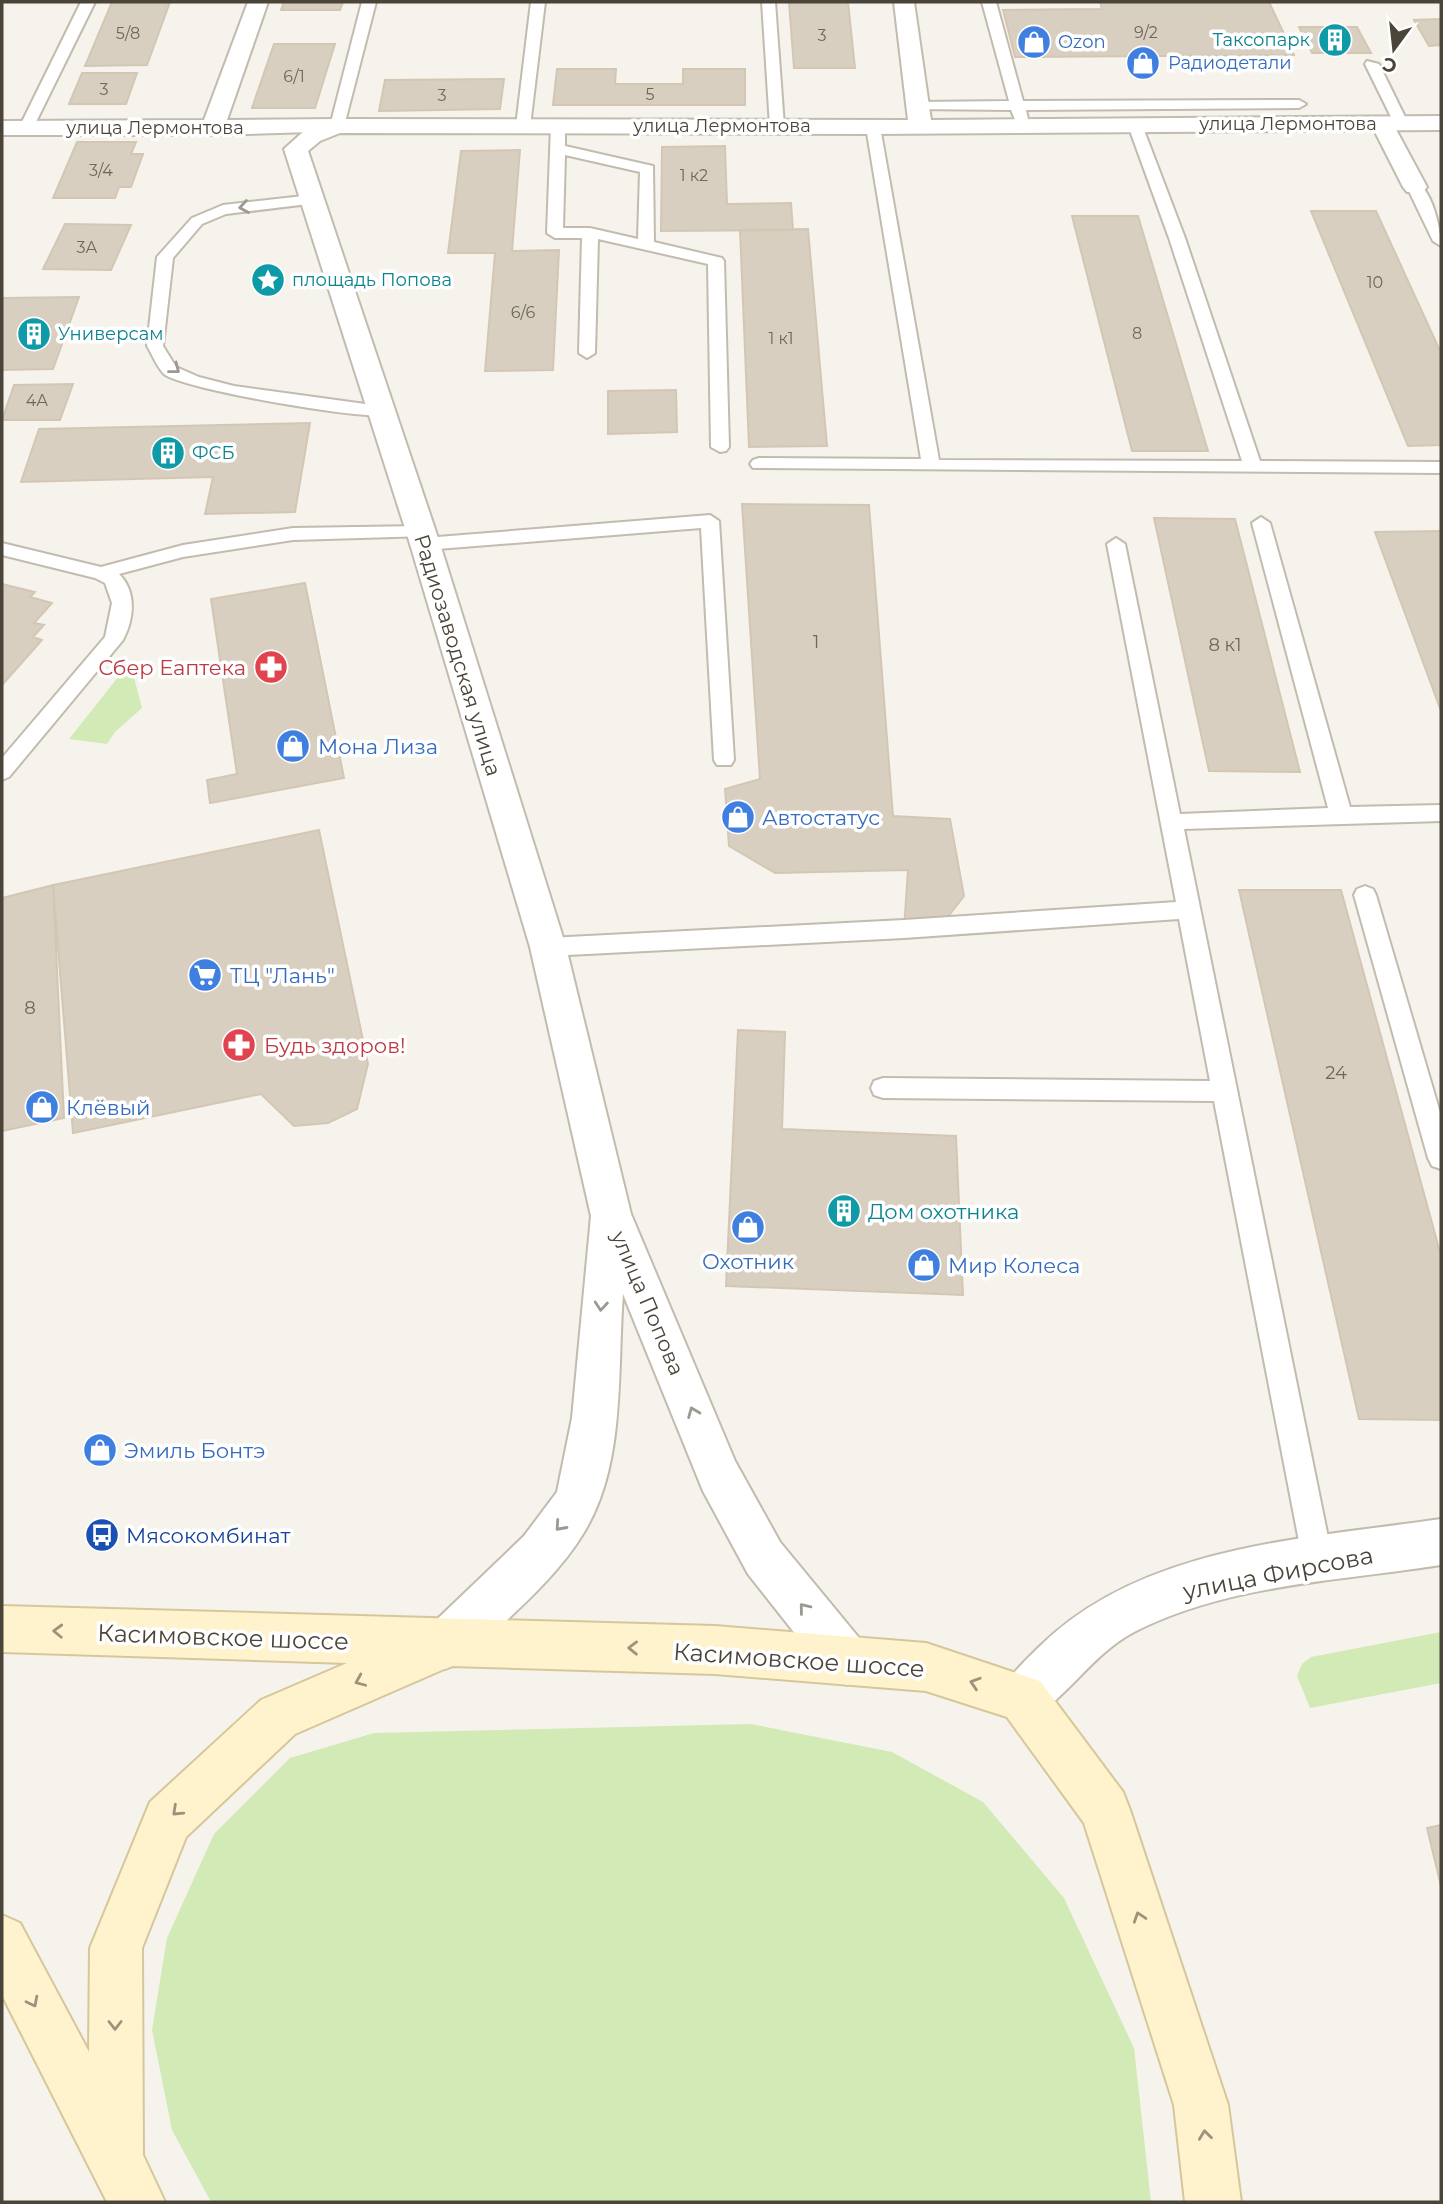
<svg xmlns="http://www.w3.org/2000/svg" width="1443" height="2204" font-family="Montserrat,sans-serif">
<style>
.green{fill:#d2eab5}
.building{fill:#d8cfc1;stroke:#d3c7b4;stroke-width:2}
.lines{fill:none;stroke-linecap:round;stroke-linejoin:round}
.service-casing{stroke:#c2bbae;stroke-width:4}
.minor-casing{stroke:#c2bbae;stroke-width:4}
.tertiary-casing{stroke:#c2bbae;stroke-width:4}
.secondary-casing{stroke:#d6c79b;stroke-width:4}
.service{fill:#fff;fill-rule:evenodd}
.minor{fill:#fff;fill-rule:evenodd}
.tertiary{fill:#fff;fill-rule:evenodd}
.secondary{fill:#fff3cd;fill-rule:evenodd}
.oneway{stroke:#9c9892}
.oneway2{stroke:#9c937c}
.labels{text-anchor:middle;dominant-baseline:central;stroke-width:7;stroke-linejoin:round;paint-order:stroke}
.far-number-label{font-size:16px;fill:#6e675b}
.far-culture-label{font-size:18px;fill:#0d838f;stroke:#fff;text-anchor:start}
.far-shop-label{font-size:18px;fill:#366cbe;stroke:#fff;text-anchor:start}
.far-street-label{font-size:18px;fill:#4b4439;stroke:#fff}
.number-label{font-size:18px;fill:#6e675b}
.street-label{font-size:21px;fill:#4b4439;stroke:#fff}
.health-label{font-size:21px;fill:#be3a42;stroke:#fff;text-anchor:end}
.shop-label{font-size:21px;fill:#366cbe;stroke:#fff;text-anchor:start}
.culture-label{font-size:21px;fill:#0d838f;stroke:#fff;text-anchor:start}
.transit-label{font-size:21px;fill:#164399;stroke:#fff;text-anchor:start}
.near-street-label{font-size:24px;fill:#4b4439;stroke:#fff}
</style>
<rect width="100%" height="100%" fill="#f6f3ec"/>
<!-- green -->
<path class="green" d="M 130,662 L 142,708 L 115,732 L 107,744 L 69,739 Z
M 1441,1632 L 1441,1683 L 1310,1708 L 1297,1676 L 1302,1664 L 1311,1657 Z
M 751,1724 L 892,1752 L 983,1802 L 1064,1898 L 1134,2048 L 1151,2202 L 211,2202 L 172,2130 L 152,2030 L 167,1938 L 214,1834 L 290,1758 L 374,1733 Z"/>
<!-- building -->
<path class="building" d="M 112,2 L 170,2 L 147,65 L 85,66 Z
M 284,2 L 343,2 L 340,10 L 281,10 Z
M 789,2 L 848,2 L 855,68 L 794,68 Z
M 1100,2 L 1269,2 L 1294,55 L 1015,57 L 1003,10 L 1102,9 Z
M 1441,19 L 1441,45 L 1429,46 L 1414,20 Z
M 1299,27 L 1357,27 L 1371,53 L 1312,53 Z
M 274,44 L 335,44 L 315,108 L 252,108 Z
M 557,69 L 616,69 L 615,84 L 683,84 L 683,69 L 745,69 L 745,105 L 553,105 Z
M 82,73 L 137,73 L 126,104 L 69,104 Z
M 504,79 L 500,109 L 379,111 L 385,80 Z
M 77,142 L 136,142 L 131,154 L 143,154 L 131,187 L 119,187 L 115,198 L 53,198 Z
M 725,146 L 727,204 L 791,203 L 793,230 L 661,231 L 662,147 Z
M 520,150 L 512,251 L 559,250 L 553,370 L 485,371 L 495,253 L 448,253 L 461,151 Z
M 1311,211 L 1376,211 L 1441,353 L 1441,445 L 1408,446 Z
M 1072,216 L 1138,216 L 1208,451 L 1132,451 Z
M 65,224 L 131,225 L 111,270 L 43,269 Z
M 808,229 L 827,446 L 749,447 L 740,230 Z
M 79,297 L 53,369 L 2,370 L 2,298 Z
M 73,384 L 60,420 L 2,420 L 14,385 Z
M 676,390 L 677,432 L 608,434 L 608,391 Z
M 310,423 L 295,512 L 205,514 L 213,477 L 21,482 L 39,429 Z
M 742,504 L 869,505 L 893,816 L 950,819 L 964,896 L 940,927 L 904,929 L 908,870 L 775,873 L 729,846 L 725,789 L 760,779 Z
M 1154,518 L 1235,519 L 1300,772 L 1209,771 Z
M 1441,531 L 1441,711 L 1375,532 Z
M 305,583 L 344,778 L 210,803 L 207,780 L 237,774 L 211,599 Z
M 2,584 L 35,592 L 30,597 L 52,603 L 34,623 L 44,625 L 33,637 L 42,640 L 2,685 Z
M 319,830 L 368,1064 L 357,1109 L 328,1123 L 294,1126 L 261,1094 L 73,1133 L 53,885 Z
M 53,885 L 64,1118 L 2,1131 L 2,898 Z
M 1239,890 L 1341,890 L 1441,1256 L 1441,1420 L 1359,1419 Z
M 738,1030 L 785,1032 L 782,1129 L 956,1136 L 963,1295 L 726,1286 Z
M 1441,1825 L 1441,1886 L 1427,1828 Z"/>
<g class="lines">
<!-- service casing -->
<g class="service-casing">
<path id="service" d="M 81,2 L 95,2 L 33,128 L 31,131 L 21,131 L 19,128 Z
M 362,2 L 376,2 L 344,126 L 337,130 L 330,126 Z
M 531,2 L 545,2 L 530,126 L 523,130 L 516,126 Z
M 762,2 L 775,2 L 784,126 L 777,130 L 770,126 Z
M 982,2 L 996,2 L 1023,101 L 1299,100 L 1306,104 L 1299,108 L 1026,110 L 1028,119 L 1021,123 L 1016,122 L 1011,110 L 912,109 L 912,103 L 917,102 L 1009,101 Z
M 1367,61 L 1379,64 L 1408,123 L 1406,126 L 1401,127 L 1394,123 L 1365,64 Z
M 1135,121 L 1142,125 L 1185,238 L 1260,461 L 1441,462 L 1441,473 L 753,468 L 750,464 L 753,460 L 759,458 L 921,459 L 866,127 L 873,123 L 880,127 L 939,460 L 1242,461 L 1169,238 L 1128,125 Z
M 558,122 L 565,126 L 565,146 L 653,166 L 654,242 L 722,258 L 724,261 L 729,447 L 726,451 L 720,452 L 711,447 L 708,264 L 598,239 L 595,353 L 587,358 L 579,353 L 582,238 L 555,238 L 547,233 L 551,126 ZM 565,155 L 640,172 L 638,239 L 590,228 L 563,228 Z
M 1415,182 C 1432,188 1441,230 1441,246 L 1433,241 L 1407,187 Z
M 312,195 L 317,197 L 317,203 L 226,214 L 202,224 L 173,258 L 163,346 L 176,367 L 199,377 L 234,386 L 380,406 L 389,411 L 386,415 C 363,420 182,389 164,374 C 157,367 152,354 147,346 L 157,257 L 192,218 L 223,205 Z
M 710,515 L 719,521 L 734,760 L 731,765 L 717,765 L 714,760 L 701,528 L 425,550 L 416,544 L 425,538 Z
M 1261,517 L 1270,523 L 1350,807 L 1441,805 L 1441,821 L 1184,829 L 1333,1562 L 1328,1572 L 1318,1577 L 1308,1572 L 1303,1562 L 1214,1101 L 883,1098 L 874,1095 L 871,1088 L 874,1081 L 883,1078 L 1210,1081 L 1179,919 L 904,938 L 548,956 L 540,953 L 537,947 L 540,941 L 548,938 L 904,920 L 1176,902 L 1107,544 L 1116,538 L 1125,544 L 1180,814 L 1328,808 L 1252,523 Z
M 421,526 L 428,528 L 430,532 L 428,536 L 293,540 L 183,557 L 119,574 C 137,592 134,619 123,640 L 9,777 L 2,780 L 2,758 L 105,637 L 112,603 L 105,583 L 95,578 L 2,555 L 2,543 L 101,567 L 183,545 L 293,528 Z
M 1365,886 L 1373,889 L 1376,895 L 1441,1116 L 1441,1169 L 1432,1166 L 1428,1158 L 1354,895 L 1357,889 Z"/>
</g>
<!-- minor casing -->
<g class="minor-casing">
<path id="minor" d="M 248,2 L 268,2 L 227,120 L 337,119 L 345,121 L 348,126 L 345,131 L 214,135 L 2,135 L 2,121 L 204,120 Z
M 1382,117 L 1393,124 L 1427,187 L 1423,192 L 1407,192 L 1403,187 L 1371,124 Z
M 1441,1519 L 1441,1565 C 1340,1581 1227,1584 1134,1632 C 1090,1655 1062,1706 1023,1722 L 1006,1715 L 999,1698 C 1007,1677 1022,1664 1038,1648 C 1141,1545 1305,1539 1441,1519 Z"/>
</g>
<!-- tertiary casing -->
<g class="tertiary-casing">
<path id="tertiary" d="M 894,2 L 914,2 L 931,120 L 1441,116 L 1441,130 L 873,134 L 340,133 L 320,141 L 308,151 L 440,544 L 566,947 L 631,1214 L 735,1461 L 780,1542 L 864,1644 L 871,1661 L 864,1678 L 847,1685 L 830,1678 L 748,1574 L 703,1491 L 623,1294 C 617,1372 626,1465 583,1534 C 553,1583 503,1622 462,1662 L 445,1669 L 428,1662 L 421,1645 L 428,1628 L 524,1536 L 557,1492 L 572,1418 L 591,1216 L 530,947 L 410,544 L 284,149 L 304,131 L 337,119 L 908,120 Z"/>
</g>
<!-- secondary casing -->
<g class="secondary-casing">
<path id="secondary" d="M 2,1606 L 715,1626 L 926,1643 L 1040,1681 L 1123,1792 L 1130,1810 L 1228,2105 L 1241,2202 L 1185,2202 L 1174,2105 L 1084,1823 L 1007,1717 L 926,1691 L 715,1674 L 451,1666 L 295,1734 L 186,1837 L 142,1948 L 143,2155 L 165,2202 L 107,2202 L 2,1995 L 2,1915 L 20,1923 L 89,2052 L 90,1948 L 150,1802 L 261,1700 L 347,1663 L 2,1652 Z"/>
</g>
<!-- service -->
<use href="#service" class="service"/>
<!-- minor -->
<use href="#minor" class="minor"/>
<!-- tertiary -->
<use href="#tertiary" class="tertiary"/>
<!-- secondary -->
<use href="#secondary" class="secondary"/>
</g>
<!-- one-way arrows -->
<defs><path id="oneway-chevron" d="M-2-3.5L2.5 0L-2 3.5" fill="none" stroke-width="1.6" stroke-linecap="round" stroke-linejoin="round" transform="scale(1.75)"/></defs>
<g class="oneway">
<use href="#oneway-chevron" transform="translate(244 207) rotate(171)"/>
<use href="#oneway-chevron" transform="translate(175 369) rotate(38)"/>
<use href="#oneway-chevron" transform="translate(601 1306) rotate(95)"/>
<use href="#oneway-chevron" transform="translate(693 1412) rotate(-112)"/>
<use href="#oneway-chevron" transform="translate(560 1526) rotate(132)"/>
<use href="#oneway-chevron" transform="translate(804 1608) rotate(-129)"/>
</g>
<g class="oneway2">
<use href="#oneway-chevron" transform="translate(58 1631) rotate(-178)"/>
<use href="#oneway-chevron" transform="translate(633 1648) rotate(-179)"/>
<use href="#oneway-chevron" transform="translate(360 1681) rotate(157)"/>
<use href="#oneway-chevron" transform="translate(975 1683) rotate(-162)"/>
<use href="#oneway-chevron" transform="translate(177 1811) rotate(137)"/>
<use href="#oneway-chevron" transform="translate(1139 1917) rotate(-108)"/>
<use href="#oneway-chevron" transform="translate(33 2002) rotate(63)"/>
<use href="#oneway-chevron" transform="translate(115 2025) rotate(90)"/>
<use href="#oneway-chevron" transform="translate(1205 2135) rotate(-97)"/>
</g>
<!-- icons -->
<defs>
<g id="building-disc" transform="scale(1.75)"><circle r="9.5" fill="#0f9aa8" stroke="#fff"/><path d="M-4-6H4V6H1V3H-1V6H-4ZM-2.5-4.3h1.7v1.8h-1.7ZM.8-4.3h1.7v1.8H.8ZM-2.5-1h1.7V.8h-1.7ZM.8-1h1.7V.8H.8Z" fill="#fff"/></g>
<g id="shop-disc" transform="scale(1.75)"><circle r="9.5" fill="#3f7fe0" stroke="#fff"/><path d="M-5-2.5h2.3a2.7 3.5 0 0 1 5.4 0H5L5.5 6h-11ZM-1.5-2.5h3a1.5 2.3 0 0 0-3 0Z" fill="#fff"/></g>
<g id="sight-disc" transform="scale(1.75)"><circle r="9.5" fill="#0f9aa8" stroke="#fff"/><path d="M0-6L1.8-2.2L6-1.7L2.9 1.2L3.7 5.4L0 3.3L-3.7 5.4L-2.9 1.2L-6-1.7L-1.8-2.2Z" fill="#fff"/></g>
<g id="pharmacy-disc" transform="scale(1.75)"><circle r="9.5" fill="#e0444e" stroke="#fff"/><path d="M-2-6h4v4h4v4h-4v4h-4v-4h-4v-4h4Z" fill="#fff"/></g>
<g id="supermarket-disc" transform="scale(1.75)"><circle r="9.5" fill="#3f7fe0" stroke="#fff"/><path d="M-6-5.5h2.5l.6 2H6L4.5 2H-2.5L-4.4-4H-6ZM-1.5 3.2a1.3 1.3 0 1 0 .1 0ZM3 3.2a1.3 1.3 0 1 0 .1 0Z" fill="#fff"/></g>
<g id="bus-disc" transform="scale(1.75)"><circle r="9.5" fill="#1a4fb4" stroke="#fff"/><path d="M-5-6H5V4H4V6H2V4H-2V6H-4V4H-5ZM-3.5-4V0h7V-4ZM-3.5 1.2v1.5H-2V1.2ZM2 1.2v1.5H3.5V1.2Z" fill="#fff"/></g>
</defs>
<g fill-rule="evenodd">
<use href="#building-disc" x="1335" y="40"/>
<use href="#shop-disc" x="1034" y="42"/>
<use href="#shop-disc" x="1143" y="63"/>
<use href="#sight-disc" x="268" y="280"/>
<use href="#building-disc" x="34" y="334"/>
<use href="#building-disc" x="168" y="453"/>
<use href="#pharmacy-disc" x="271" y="667"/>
<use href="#shop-disc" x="293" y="746"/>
<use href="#shop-disc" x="738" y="817"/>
<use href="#supermarket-disc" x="205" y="975"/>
<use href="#pharmacy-disc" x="239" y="1045"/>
<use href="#shop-disc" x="42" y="1107"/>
<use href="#building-disc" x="844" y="1211"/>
<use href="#shop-disc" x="748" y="1227"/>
<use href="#shop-disc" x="924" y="1265"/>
<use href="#shop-disc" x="100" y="1450"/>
<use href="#bus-disc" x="102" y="1535"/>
</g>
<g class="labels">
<!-- far-number labels -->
<g class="far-number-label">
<text x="1146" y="32">9/2</text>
<text x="128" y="33">5/8</text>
<text x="822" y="35">3</text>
<text x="294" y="76">6/1</text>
<text x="104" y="89">3</text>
<text x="650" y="94">5</text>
<text x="442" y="95">3</text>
<text x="101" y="170">3/4</text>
<text x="694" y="175">1 к2</text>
<text x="87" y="247">3А</text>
<text x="1375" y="282">10</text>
<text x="523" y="312">6/6</text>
<text x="1137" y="333">8</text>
<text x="781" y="338">1 к1</text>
<text x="37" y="400">4А</text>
</g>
<!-- far-culture labels -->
<g class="far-culture-label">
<text x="1310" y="40" text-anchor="end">Таксопарк</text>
<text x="292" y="280">площадь Попова</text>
<text x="58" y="334">Универсам</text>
<text x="192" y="453">ФСБ</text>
</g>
<!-- far-shop labels -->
<g class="far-shop-label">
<text x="1058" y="42">Ozon</text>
<text x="1168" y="63">Радиодетали</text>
</g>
<!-- far-street labels -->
<g class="far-street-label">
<text x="1288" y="124">улица Лермонтова</text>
<text x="722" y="126">улица Лермонтова</text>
<text x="155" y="128">улица Лермонтова</text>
</g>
<!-- number labels -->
<g class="number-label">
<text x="816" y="642">1</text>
<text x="1225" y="645">8 к1</text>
<text x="30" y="1008">8</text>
<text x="1336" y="1073">24</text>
</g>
<!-- street labels -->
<g class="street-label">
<text transform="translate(458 655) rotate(73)">Радиозаводская улица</text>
<text transform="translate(648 1303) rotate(67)">улица Попова</text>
</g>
<!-- health labels -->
<g class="health-label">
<text x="246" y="667">Сбер Еаптека</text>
<text x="264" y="1045" text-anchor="start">Будь здоров!</text>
</g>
<!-- shop labels -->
<g class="shop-label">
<text x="318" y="746">Мона Лиза</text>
<text x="762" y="817">Автостатус</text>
<text x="230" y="975">ТЦ "Лань"</text>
<text x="66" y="1107">Клёвый</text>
<text x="748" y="1261" text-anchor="middle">Охотник</text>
<text x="948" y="1265">Мир Колеса</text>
<text x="124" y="1450">Эмиль Бонтэ</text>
</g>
<!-- culture labels -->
<g class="culture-label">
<text x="868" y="1211">Дом охотника</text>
</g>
<!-- transit labels -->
<g class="transit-label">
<text x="126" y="1535">Мясокомбинат</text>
</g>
<!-- near-street labels -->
<g class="near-street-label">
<text transform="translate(1278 1573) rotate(-11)">улица Фирсова</text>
<text transform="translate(223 1637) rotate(2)">Касимовское шоссе</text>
<text transform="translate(799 1660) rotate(4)">Касимовское шоссе</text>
</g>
</g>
<!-- border -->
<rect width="1443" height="2204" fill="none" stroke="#4b4439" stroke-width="7"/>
<!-- north arrow -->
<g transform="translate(1394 49) rotate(195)" stroke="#ffffff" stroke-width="5" paint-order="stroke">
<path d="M0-5L12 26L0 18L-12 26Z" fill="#4b4439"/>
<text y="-10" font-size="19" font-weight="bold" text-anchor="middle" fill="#4b4439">С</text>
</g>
</svg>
